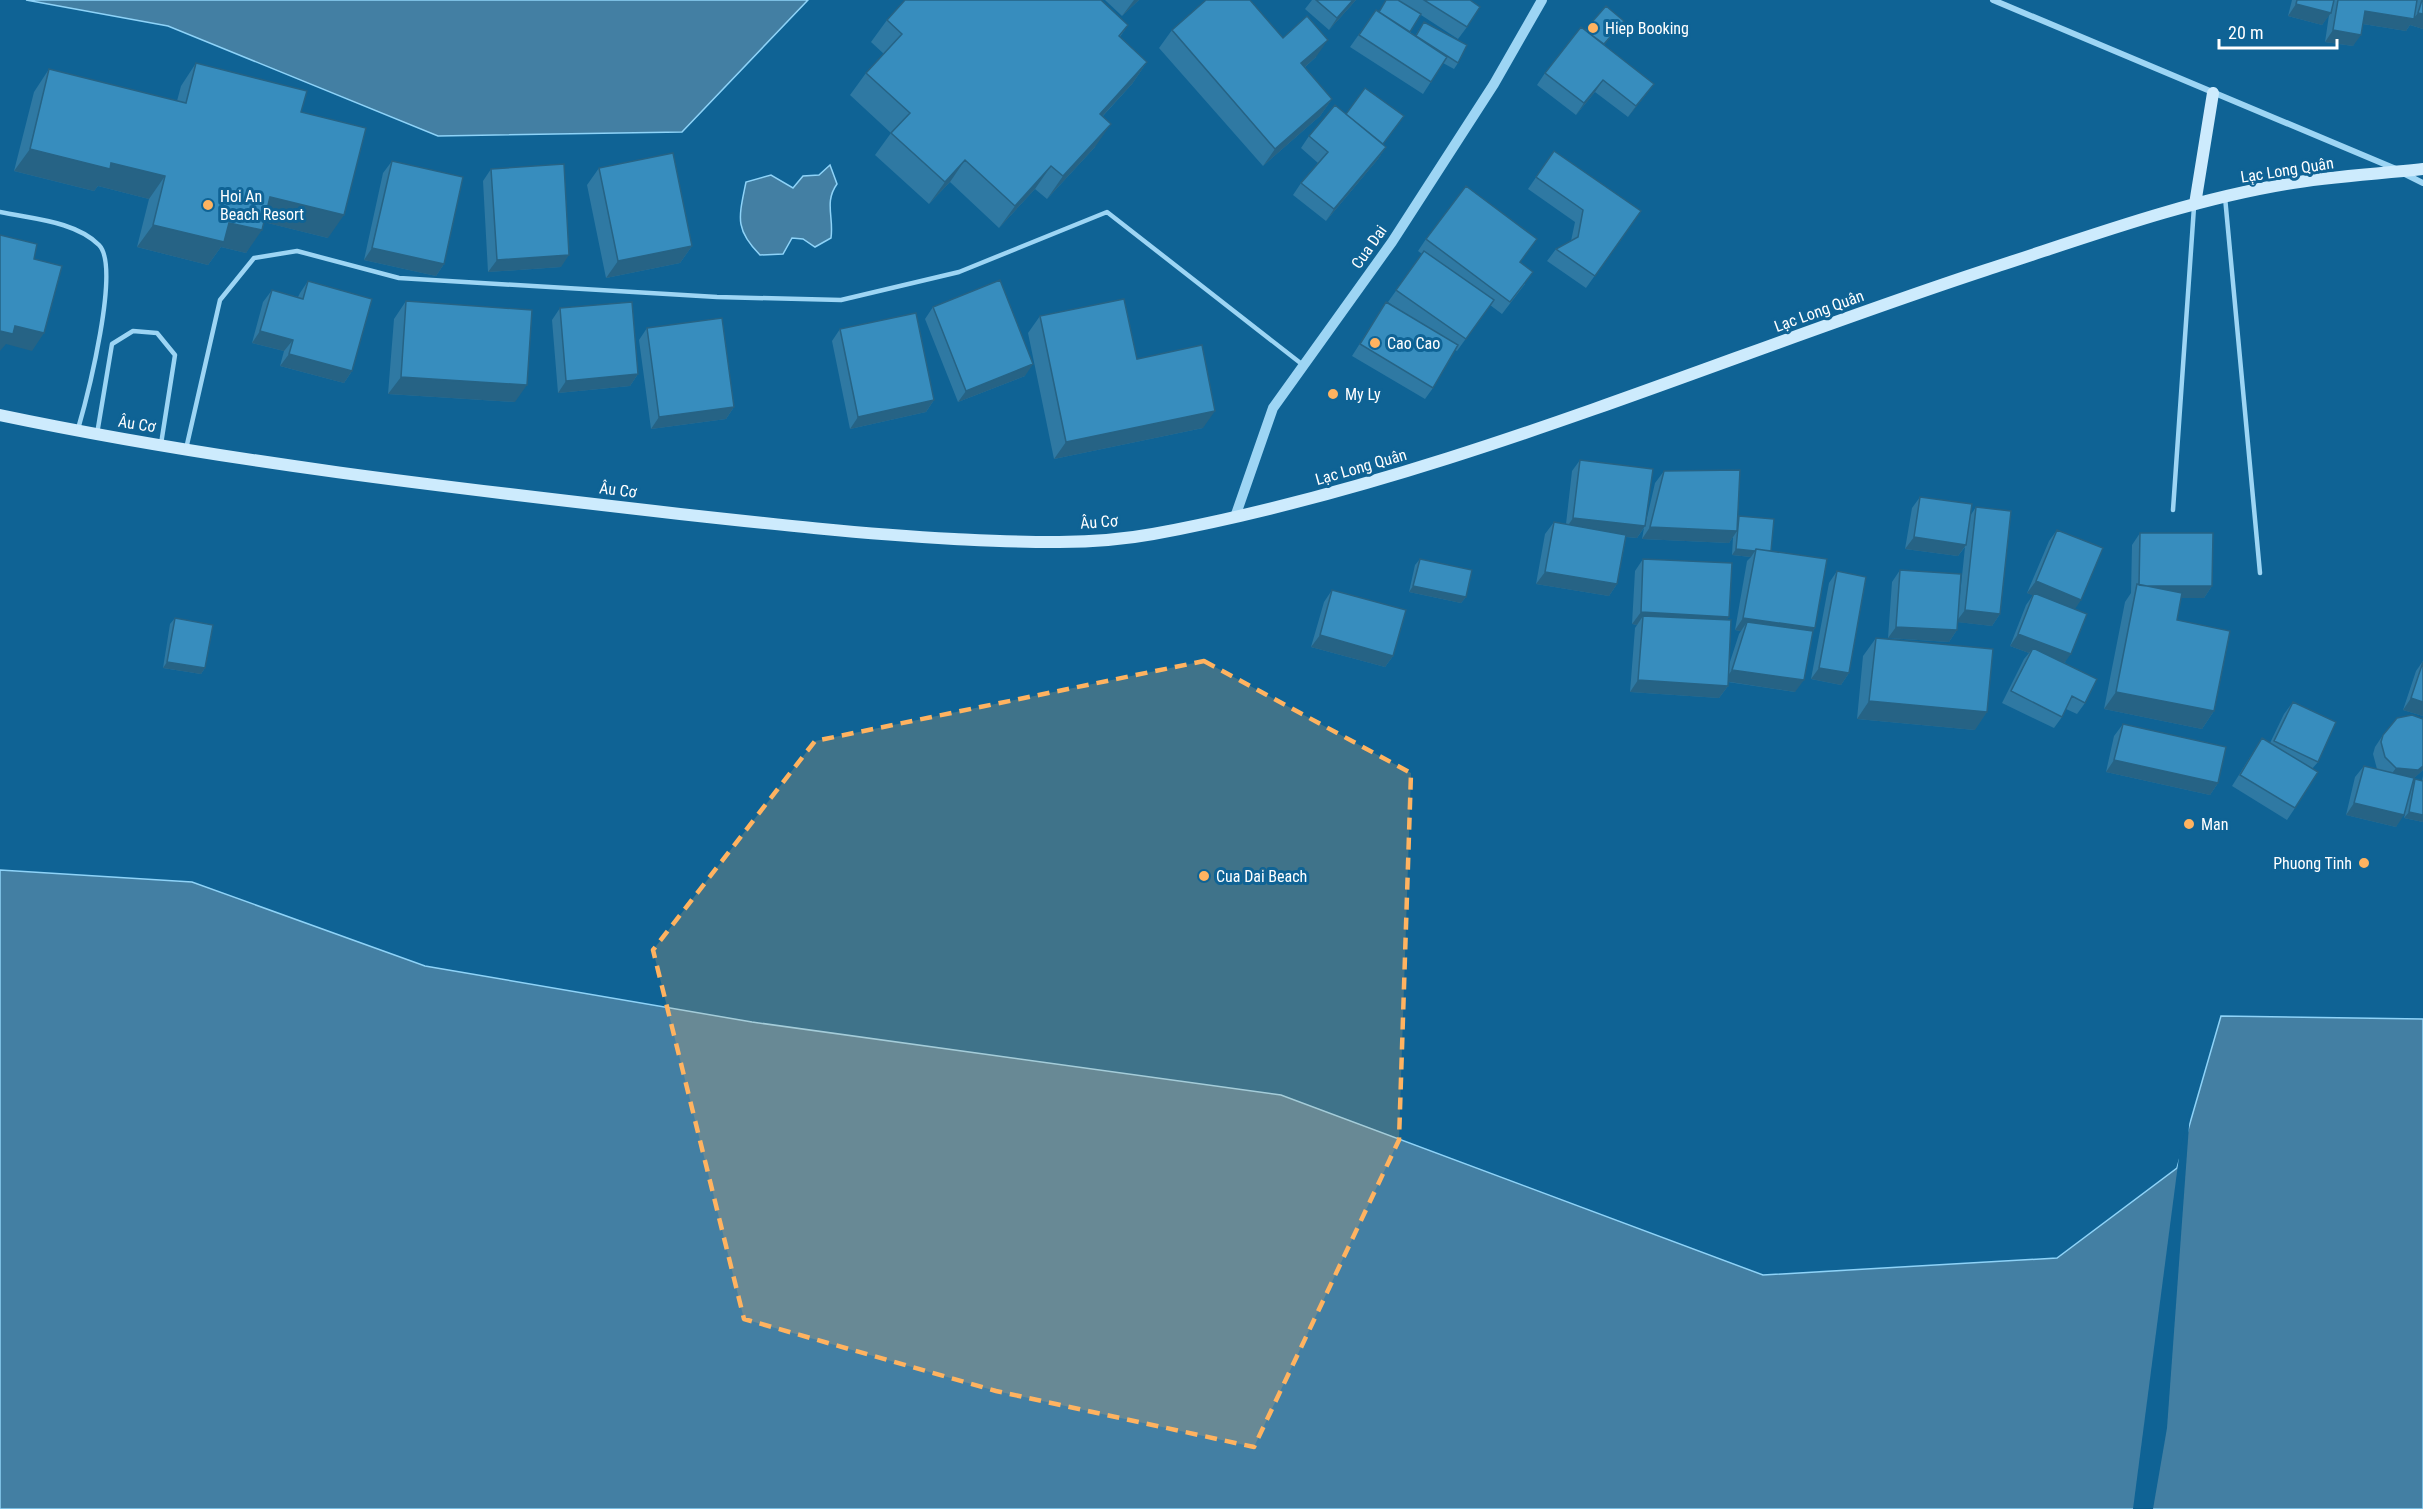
<svg xmlns="http://www.w3.org/2000/svg" width="2423" height="1509" font-family="'Roboto Condensed',sans-serif">
<style>
.water{fill:#437fa3;stroke:#8ed3f8;stroke-width:1.5}
.pier{fill:#0f6395}
.lines{fill:none;stroke-linecap:round;stroke-linejoin:round}
.service{stroke:#9dd5f4;stroke-width:4.5}
.minor{stroke:#9dd5f4;stroke-width:6}
.tertiary{stroke:#9dd5f4;stroke-width:10}
.secondary{stroke:#cdebfd;stroke-width:12}
.wall{fill:#2f79a3}
.shaded-wall{fill:#266385}
.building{fill:#378dbe;stroke:#266385;stroke-width:1.5}
.marked{fill:#ffb360;fill-opacity:0.2;stroke:#ffb360;stroke-width:4.5;stroke-dasharray:12 8;stroke-linejoin:round}
.poi-dot{fill:#ffb360;stroke:#0f6395;stroke-width:2}
.labels{text-anchor:middle;dominant-baseline:central;stroke-width:6;stroke-linejoin:round;paint-order:stroke}
.poi-label{font-size:16px;fill:#fff;stroke:#0f6395;text-anchor:start}
.street-label{font-size:16px;fill:#fff;stroke:#0f6395}
</style>
<rect width="100%" height="100%" fill="#0f6395"/>
<!-- water -->
<path class="water" d="M 26,0 L 808,0 L 682,132 L 438,136 L 168,26 Z
M 830,165 L 837,184 C 824,202 834,217 831,238 L 815,247 L 803,239 L 792,238 L 783,254 L 760,255 C 734,229 739,217 746,182 L 771,175 L 793,188 L 803,176 L 819,175 Z
M 0,870 L 192,882 L 425,966 L 752,1022 L 1281,1095 L 1763,1275 L 2057,1258 L 2177,1168 L 2221,1016 L 2423,1019 L 2423,1509 L 0,1509 Z"/>
<!-- pier -->
<path class="pier" d="M 2190,1112 L 2167,1428 L 2153,1509 L 2133,1509 L 2180,1149 Z"/>
<g class="lines">
<!-- service -->
<path class="service" d="M 2225,197 L 2260,573
M 0,212 C 32,219 75,221 99,245 C 121,267 87,398 78,429
M 97,434 L 112,344 L 133,331 L 157,333 L 175,355 L 161,444
M 186,449 L 220,300 L 254,258 L 297,251 L 399,278 L 717,297 L 841,300 L 959,272 L 1107,212 L 1303,365
M 2173,510 L 2194,207"/>
<!-- minor -->
<path class="minor" d="M 1993,0 L 2396,169
M 2405,174 L 2423,183"/>
<!-- tertiary -->
<path class="tertiary" d="M 1235,517 L 1273,408 L 1392,242 L 1494,84 L 1542,0"/>
<!-- secondary -->
<path class="secondary" d="M 2195,204 L 2213,93
M 0,415 C 224,462 452,488 680,514 C 771,524 862,534 954,539 C 1020,542 1088,546 1153,534 C 1441,481 1709,361 1986,270 C 2085,238 2184,201 2286,184 C 2331,176 2378,174 2423,169"/>
</g>
<!-- wall -->
<path class="wall" d="M 1105,0 L 1139,0 L 1122,16 Z
M 1312,0 L 1356,0 L 1329,30 L 1305,9 Z
M 1386,0 L 1470,0 L 1467,27 L 1458,39 L 1421,15 L 1410,32 L 1415,36 L 1424,22 L 1458,63 L 1454,69 L 1443,63 L 1423,94 L 1350,47 L 1376,10 L 1379,12 Z
M 2292,0 L 2417,0 L 2416,3 L 2417,0 L 2423,0 L 2423,29 L 2410,25 L 2406,31 L 2363,24 L 2353,46 L 2325,42 L 2329,15 L 2322,25 L 2288,16 Z
M 887,20 L 1128,25 L 1120,37 L 1147,62 L 1132,84 L 1102,117 L 1095,147 L 1047,199 L 1035,189 L 999,228 L 950,182 L 929,204 L 875,155 L 891,133 L 850,95 L 866,73 L 884,54 L 871,42 Z
M 1624,21 L 1604,45 L 1654,84 L 1628,117 L 1595,92 L 1576,115 L 1537,85 L 1545,73 L 1585,30 Z
M 1172,30 L 1283,38 L 1316,57 L 1305,67 L 1332,99 L 1320,116 L 1263,166 L 1159,48 Z
M 196,63 L 301,112 L 328,238 L 264,222 L 246,253 L 221,247 L 208,265 L 137,247 L 149,199 L 98,186 L 94,191 L 14,171 L 34,92 L 49,69 L 177,101 L 181,86 Z
M 1309,136 L 1383,144 L 1386,147 L 1378,159 L 1326,221 L 1293,195 L 1301,183 L 1318,163 L 1301,148 Z
M 1554,151 L 1641,211 L 1586,288 L 1547,261 L 1556,249 L 1571,241 L 1575,222 L 1528,189 Z
M 392,161 L 444,264 L 436,276 L 364,260 L 383,173 Z
M 599,168 L 692,246 L 680,263 L 606,278 L 587,185 Z
M 491,169 L 561,267 L 488,272 L 483,181 Z
M 1426,239 L 1537,239 L 1520,262 L 1525,284 L 1502,314 L 1490,305 L 1457,351 L 1455,350 L 1433,388 L 1425,399 L 1352,356 L 1386,302 L 1398,309 L 1388,302 L 1422,254 L 1418,251 Z
M 308,281 L 352,371 L 344,383 L 280,366 L 284,351 L 252,343 L 263,302 L 272,290 L 298,297 L 300,293 Z
M 406,301 L 515,402 L 388,394 L 394,319 Z
M 933,307 L 1025,376 L 958,402 L 925,319 Z
M 560,308 L 638,374 L 630,386 L 558,393 L 552,320 Z
M 1040,316 L 1137,359 L 1203,428 L 1054,459 L 1028,333 Z
M 647,328 L 734,407 L 726,419 L 651,429 L 639,340 Z
M 840,329 L 934,400 L 926,412 L 850,429 L 832,341 Z
M 1580,460 L 1646,522 L 1655,483 L 1664,471 L 1738,517 L 1771,551 L 1815,628 L 1813,631 L 1795,692 L 1728,682 L 1728,686 L 1719,698 L 1630,692 L 1635,628 L 1637,625 L 1632,624 L 1635,571 L 1643,559 L 1727,620 L 1728,668 L 1739,634 L 1741,631 L 1735,630 L 1747,561 L 1751,557 L 1732,555 L 1733,537 L 1729,543 L 1642,539 L 1644,528 L 1637,538 L 1626,537 L 1617,584 L 1609,596 L 1536,584 L 1545,534 L 1554,522 L 1566,524 L 1572,471 Z
M 1920,497 L 1970,516 L 1976,507 L 2000,614 L 1992,626 L 1958,622 L 1957,630 L 1949,642 L 1888,638 L 1892,582 L 1900,570 L 1960,595 L 1965,547 L 1958,556 L 1905,549 L 1912,508 Z
M 2057,530 L 2074,609 L 2065,663 L 2085,703 L 2077,714 L 2066,709 L 2062,717 L 2054,728 L 2002,703 L 2024,659 L 2029,653 L 2010,646 L 2026,605 L 2033,595 L 2027,593 L 2049,541 Z
M 2140,533 L 2212,586 L 2204,598 L 2181,598 L 2177,620 L 2214,711 L 2202,729 L 2104,709 L 2125,602 L 2131,593 L 2132,545 Z
M 1420,559 L 1466,597 L 1461,603 L 1409,592 L 1415,565 Z
M 1837,571 L 1849,673 L 1841,685 L 1811,679 L 1829,583 Z
M 1332,590 L 1393,656 L 1385,667 L 1311,647 L 1324,602 Z
M 175,618 L 205,668 L 201,674 L 163,668 L 170,624 Z
M 1876,638 L 1975,730 L 1857,719 L 1863,656 Z
M 2423,661 L 2423,716 L 2403,710 L 2416,671 Z
M 2293,702 L 2318,762 L 2312,769 L 2295,808 L 2287,820 L 2232,786 L 2262,738 L 2270,743 L 2284,714 Z
M 2423,719 L 2423,770 L 2414,778 L 2412,783 L 2415,779 L 2422,781 L 2423,776 L 2423,822 L 2404,818 L 2407,803 L 2396,827 L 2346,815 L 2355,777 L 2364,766 L 2377,769 L 2373,754 L 2375,747 L 2383,735 Z
M 2123,724 L 2218,783 L 2210,795 L 2106,772 L 2114,736 Z"/>
<!-- shaded-wall -->
<path class="shaded-wall" d="M 1134,0 L 1139,0 L 1122,16 Z
M 1353,0 L 1356,0 L 1329,30 L 1337,18 Z
M 2296,4 L 2331,13 L 2322,25 L 2288,16 Z
M 2365,11 L 2413,19 L 2418,13 L 2423,14 L 2423,29 L 2410,25 L 2406,31 L 2357,23 Z
M 2333,30 L 2361,35 L 2353,46 L 2325,42 Z
M 1328,40 L 1316,57 L 1289,81 L 1301,63 Z
M 1147,62 L 1132,84 L 1084,136 L 1100,114 Z
M 1603,80 L 1595,92 L 1576,115 L 1584,103 Z
M 1654,84 L 1646,95 L 1628,117 L 1636,106 Z
M 1332,99 L 1320,116 L 1263,166 L 1275,149 Z
M 1111,124 L 1095,147 L 1047,199 L 1063,176 Z
M 1386,147 L 1378,159 L 1326,221 L 1334,209 Z
M 30,149 L 111,163 L 165,176 L 149,199 L 98,186 L 94,191 L 14,171 Z
M 965,160 L 950,182 L 929,204 L 945,182 Z
M 1051,166 L 1035,189 L 999,228 L 1015,206 Z
M 270,197 L 344,215 L 328,238 L 255,220 Z
M 229,223 L 262,230 L 246,253 L 221,247 L 208,265 L 137,247 L 153,225 Z
M 692,246 L 680,263 L 606,278 L 618,261 Z
M 372,248 L 444,264 L 436,276 L 364,260 Z
M 569,255 L 561,267 L 488,272 L 497,260 Z
M 15,326 L 44,333 L 32,351 L 6,344 L 0,351 L 0,331 Z
M 260,331 L 293,340 L 284,351 L 252,343 Z
M 289,354 L 352,371 L 344,383 L 280,366 Z
M 1033,364 L 1025,376 L 958,402 L 966,391 Z
M 638,374 L 630,386 L 558,393 L 566,381 Z
M 401,377 L 527,385 L 515,402 L 388,394 Z
M 934,400 L 926,412 L 850,429 L 858,417 Z
M 734,407 L 726,419 L 651,429 L 659,417 Z
M 1215,411 L 1203,428 L 1054,459 L 1066,442 Z
M 1573,518 L 1645,526 L 1637,538 L 1565,530 Z
M 1650,527 L 1737,531 L 1729,543 L 1642,539 Z
M 1914,537 L 1966,545 L 1958,556 L 1905,549 Z
M 1736,549 L 1755,551 L 1751,557 L 1732,555 Z
M 1545,572 L 1617,584 L 1609,596 L 1536,584 Z
M 2036,581 L 2081,600 L 2073,612 L 2027,593 Z
M 1413,586 L 1466,597 L 1461,603 L 1409,592 Z
M 2139,586 L 2212,586 L 2204,598 L 2134,598 Z
M 1965,610 L 2000,614 L 1992,626 L 1956,622 Z
M 1641,612 L 1729,617 L 1721,629 L 1643,616 L 1637,625 L 1632,624 Z
M 1743,618 L 1815,628 L 1806,640 L 1747,622 L 1741,631 L 1735,630 Z
M 1896,627 L 1957,630 L 1949,642 L 1888,638 Z
M 2018,634 L 2071,654 L 2062,666 L 2033,648 L 2029,653 L 2010,646 Z
M 1320,635 L 1393,656 L 1385,667 L 1311,647 Z
M 167,662 L 205,668 L 201,674 L 163,668 Z
M 1819,668 L 1849,673 L 1841,685 L 1811,679 Z
M 1732,670 L 1804,680 L 1795,692 L 1724,681 Z
M 1638,680 L 1728,686 L 1719,698 L 1630,692 Z
M 2116,692 L 2214,711 L 2202,729 L 2104,709 Z
M 2411,698 L 2423,702 L 2423,716 L 2403,710 Z
M 1869,701 L 1987,712 L 1975,730 L 1857,719 Z
M 2114,760 L 2218,783 L 2210,795 L 2106,772 Z
M 2423,766 L 2423,770 L 2410,782 L 2387,780 L 2396,768 Z
M 2354,803 L 2404,815 L 2396,827 L 2346,815 Z
M 2409,812 L 2423,815 L 2423,822 L 2404,818 Z"/>
<!-- building -->
<path class="building" d="M 905,0 L 1101,0 L 1128,25 L 1119,36 L 1147,62 L 1100,114 L 1111,124 L 1063,176 L 1051,166 L 1015,206 L 965,160 L 945,182 L 891,133 L 910,113 L 866,73 L 902,34 L 887,20 Z
M 1206,0 L 1250,0 L 1283,38 L 1307,16 L 1328,40 L 1301,63 L 1332,99 L 1275,149 L 1172,30 Z
M 1316,0 L 1353,0 L 1337,18 Z
M 1386,0 L 1398,0 L 1421,14 L 1410,32 L 1379,12 Z
M 1424,0 L 1470,0 L 1480,7 L 1467,27 Z
M 2297,0 L 2334,0 L 2331,13 L 2296,4 Z
M 2338,0 L 2417,0 L 2414,19 L 2365,11 L 2361,35 L 2333,30 Z
M 2422,0 L 2423,0 L 2423,14 L 2418,13 Z
M 1606,6 L 1624,21 L 1604,44 L 1585,30 Z
M 1376,10 L 1447,57 L 1431,82 L 1359,35 Z
M 1424,22 L 1467,45 L 1458,63 L 1416,36 Z
M 1581,27 L 1654,84 L 1636,106 L 1603,80 L 1584,103 L 1545,73 Z
M 196,63 L 307,91 L 301,112 L 366,128 L 344,215 L 270,197 L 262,230 L 229,223 L 224,242 L 153,225 L 165,176 L 111,163 L 110,169 L 30,149 L 49,69 L 186,103 Z
M 1365,88 L 1404,116 L 1383,144 L 1346,114 Z
M 1335,105 L 1386,147 L 1334,209 L 1301,183 L 1328,152 L 1309,136 Z
M 1554,151 L 1641,211 L 1595,276 L 1556,249 L 1578,237 L 1583,210 L 1536,177 Z
M 673,153 L 692,246 L 618,261 L 599,168 Z
M 392,161 L 463,177 L 444,264 L 372,248 Z
M 564,164 L 569,255 L 497,260 L 491,169 Z
M 1466,186 L 1537,239 L 1520,262 L 1533,272 L 1510,302 L 1426,239 Z
M 0,235 L 37,244 L 34,259 L 62,266 L 44,333 L 15,326 L 13,334 L 0,331 Z
M 1424,251 L 1494,300 L 1466,339 L 1396,290 Z
M 1000,280 L 1033,364 L 966,391 L 933,307 Z
M 308,281 L 372,299 L 352,371 L 289,354 L 293,340 L 260,331 L 272,290 L 303,299 Z
M 1124,299 L 1137,359 L 1202,345 L 1215,411 L 1066,442 L 1040,316 Z
M 406,301 L 532,310 L 527,385 L 401,377 Z
M 632,302 L 638,374 L 566,381 L 560,308 Z
M 1386,302 L 1458,345 L 1433,388 L 1360,344 Z
M 916,313 L 934,400 L 858,417 L 840,329 Z
M 722,318 L 734,407 L 659,417 L 647,328 Z
M 1580,460 L 1653,469 L 1645,526 L 1573,518 Z
M 1740,470 L 1737,531 L 1650,527 L 1664,471 Z
M 1920,497 L 1972,504 L 1966,545 L 1914,537 Z
M 1976,507 L 2011,511 L 2000,614 L 1965,610 Z
M 1739,516 L 1774,519 L 1771,551 L 1756,549 L 1755,551 L 1736,549 Z
M 1554,522 L 1626,535 L 1617,584 L 1545,572 Z
M 2057,530 L 2103,548 L 2081,600 L 2036,581 Z
M 2140,533 L 2213,533 L 2212,586 L 2147,586 L 2139,585 Z
M 1756,549 L 1827,559 L 1815,628 L 1743,618 Z
M 1420,559 L 1472,570 L 1466,597 L 1413,586 Z
M 1643,559 L 1732,563 L 1729,617 L 1641,612 Z
M 1900,570 L 1961,574 L 1957,630 L 1896,627 Z
M 1837,571 L 1866,577 L 1849,673 L 1819,668 Z
M 2137,584 L 2182,593 L 2177,620 L 2230,631 L 2214,711 L 2116,692 Z
M 1332,590 L 1406,610 L 1393,656 L 1320,635 Z
M 2034,593 L 2087,614 L 2071,654 L 2018,634 Z
M 1643,616 L 1731,620 L 1728,686 L 1638,680 Z
M 175,618 L 213,625 L 205,668 L 167,662 Z
M 1747,622 L 1813,631 L 1804,680 L 1732,670 Z
M 1876,638 L 1993,649 L 1987,712 L 1869,701 Z
M 2033,648 L 2097,679 L 2085,703 L 2072,696 L 2062,717 L 2011,691 Z
M 2423,662 L 2423,702 L 2411,698 Z
M 2293,702 L 2336,722 L 2318,762 L 2274,741 Z
M 2412,715 L 2423,719 L 2423,766 L 2418,770 L 2396,768 L 2385,757 L 2381,742 L 2383,735 L 2397,718 Z
M 2123,724 L 2226,747 L 2218,783 L 2114,760 Z
M 2262,738 L 2318,772 L 2295,808 L 2240,775 Z
M 2364,766 L 2414,778 L 2404,815 L 2354,803 Z
M 2415,779 L 2423,781 L 2423,815 L 2409,812 Z"/>
<!-- marked area -->
<path class="marked" d="M 1204,661 L 1411,773 L 1399,1140 L 1254,1447 L 996,1391 L 744,1319 L 653,950 L 815,741 Z"/>
<!-- markers -->
<g class="poi-dot">
<circle cx="1593" cy="28" r="6"/>
<circle cx="208" cy="205" r="6"/>
<circle cx="1375" cy="343" r="6"/>
<circle cx="1333" cy="394" r="6"/>
<circle cx="2189" cy="824" r="6"/>
<circle cx="2364" cy="863" r="6"/>
<circle cx="1204" cy="876" r="6"/>
</g>
<g class="labels">
<!-- poi labels -->
<g class="poi-label">
<text x="1605" y="28">Hiep Booking</text>
<text x="220" y="196">Hoi An<tspan x="220" dy="18">Beach Resort</tspan></text>
<text x="1387" y="343">Cao Cao</text>
<text x="1345" y="394">My Ly</text>
<text x="2201" y="824">Man</text>
<text x="2352" y="863" text-anchor="end">Phuong Tinh</text>
<text x="1216" y="876">Cua Dai Beach</text>
</g>
<!-- street labels -->
<g class="street-label">
<text transform="translate(2287 170) rotate(-9)">Lạc Long Quân</text>
<text transform="translate(1369 247) rotate(-55)">Cua Dai</text>
<text transform="translate(1819 311) rotate(-20)">Lạc Long Quân</text>
<text transform="translate(137 424) rotate(9)">Âu Cơ</text>
<text transform="translate(1361 467) rotate(-16)">Lạc Long Quân</text>
<text transform="translate(618 490) rotate(7)">Âu Cơ</text>
<text transform="translate(1099 522) rotate(-4)">Âu Cơ</text>
</g>
</g>
<!-- scale -->
<path d="M2219 39v9h118v-9" fill="none" stroke="#ffffff" stroke-width="3"/>
<text x="2228" y="39" font-size="18" fill="#ffffff" stroke="#0f6395" stroke-width="4.5" paint-order="stroke">20 m</text>
</svg>
